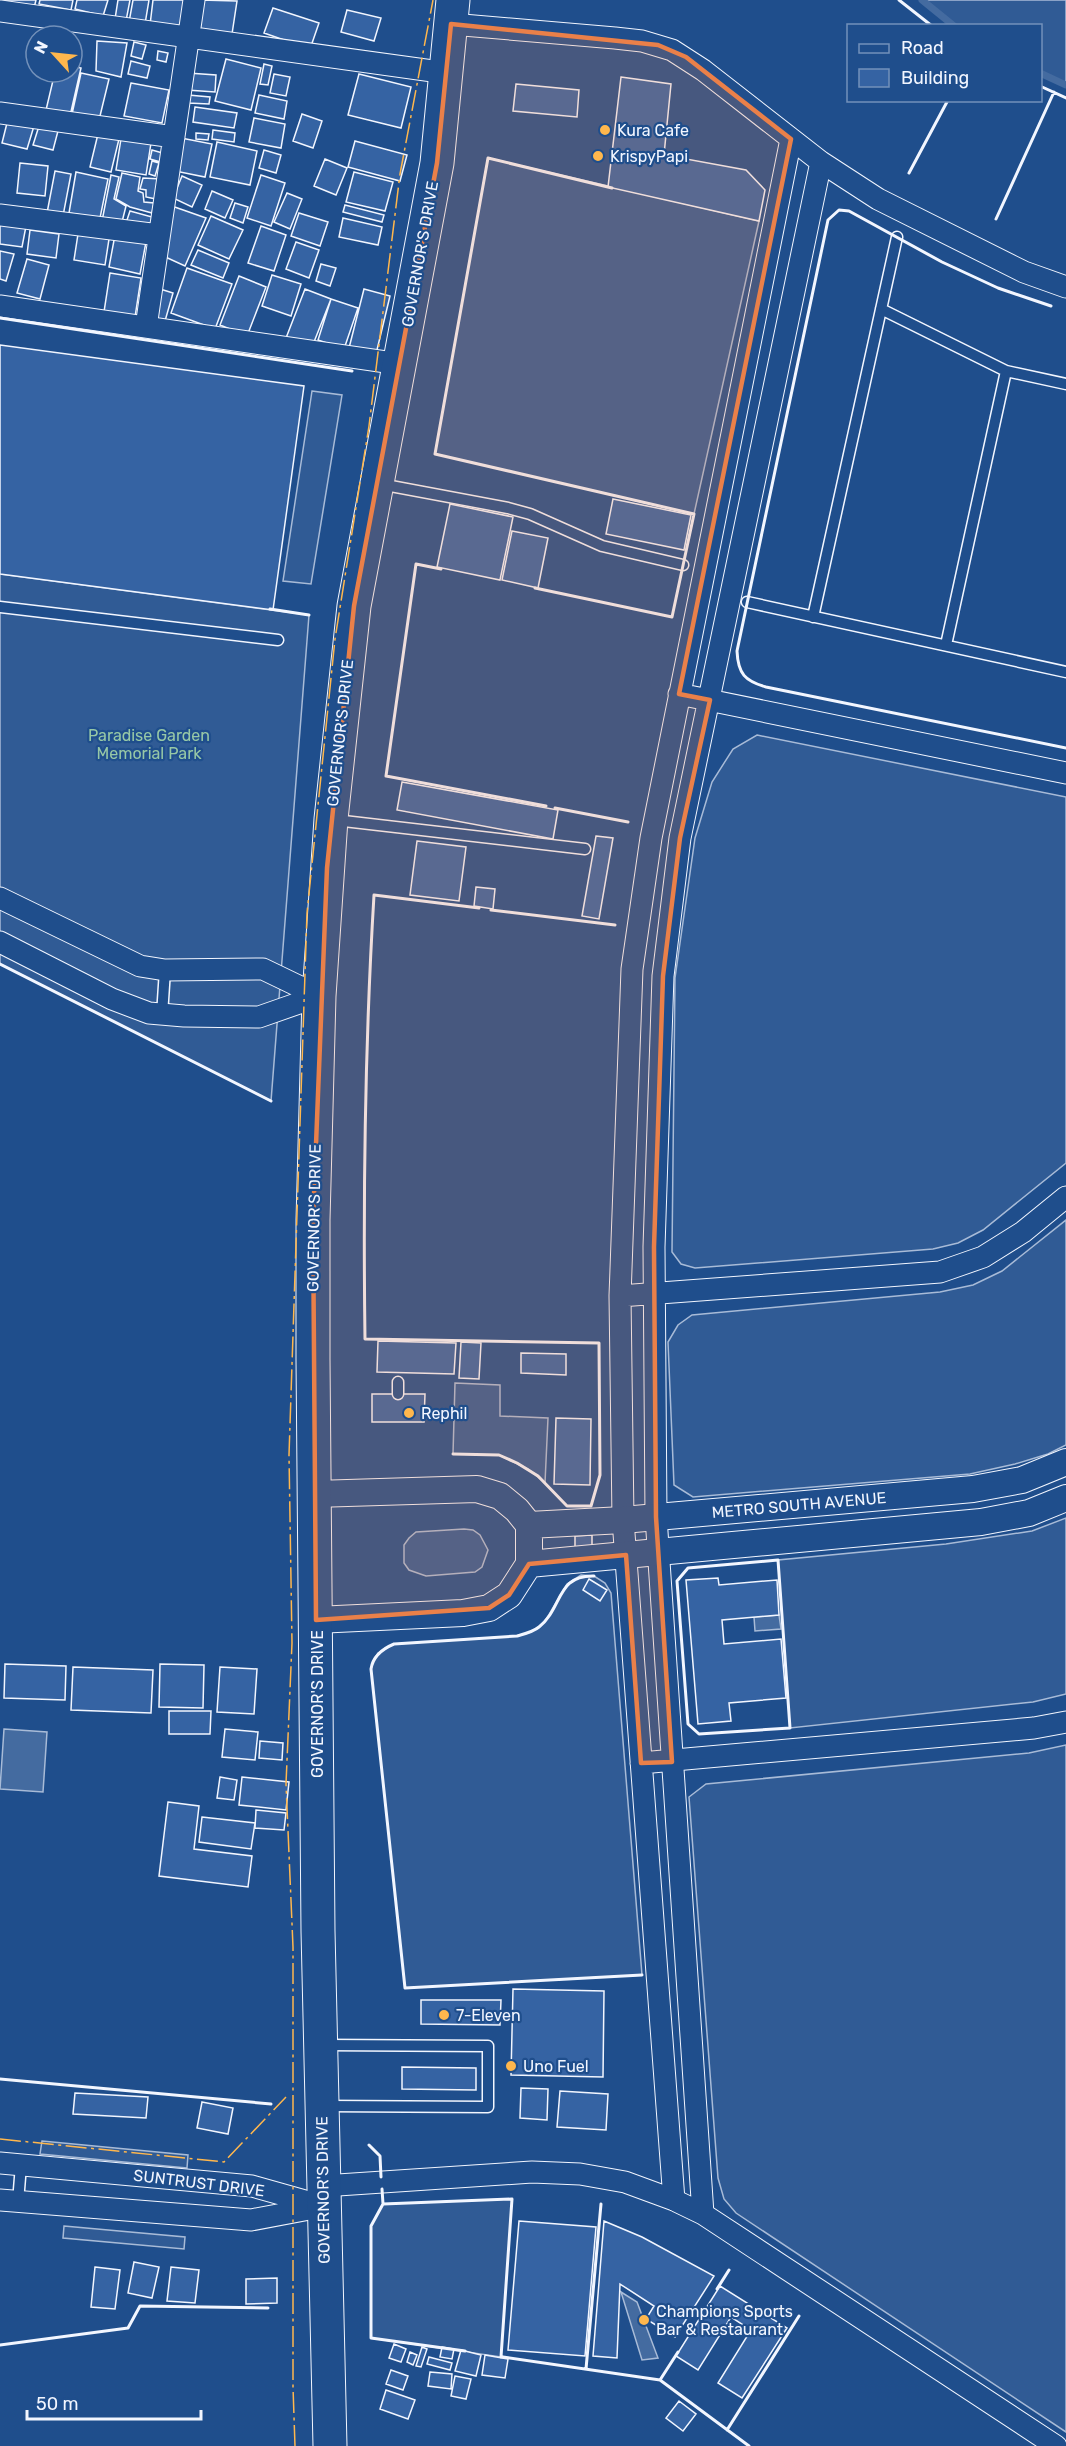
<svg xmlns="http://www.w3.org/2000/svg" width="1066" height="2446" font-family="Rubik,sans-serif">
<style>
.built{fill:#305b95;stroke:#a8bbd7;stroke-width:1.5}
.water{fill:#446ba0;stroke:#a8bbd7;stroke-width:1.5}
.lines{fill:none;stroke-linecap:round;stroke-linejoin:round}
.stream{stroke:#446ba0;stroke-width:7}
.building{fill:#3563a3;stroke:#f2f6ff;stroke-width:1.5}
.service-casing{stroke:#f2f6ff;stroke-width:13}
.minor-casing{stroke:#f2f6ff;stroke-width:23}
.tertiary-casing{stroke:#f2f6ff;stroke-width:28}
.primary-casing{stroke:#f2f6ff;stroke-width:35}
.service{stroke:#1f4e8c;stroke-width:10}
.minor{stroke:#1f4e8c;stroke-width:21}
.tertiary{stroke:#1f4e8c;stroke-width:26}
.primary{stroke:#1f4e8c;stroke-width:33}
.wall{stroke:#f2f6ff;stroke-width:3}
.power{stroke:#ffb74d;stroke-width:1.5;stroke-dasharray:21 4.5 3 4.5;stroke-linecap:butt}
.marked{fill:#ea8049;fill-opacity:0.2;stroke:#ea8049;stroke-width:4.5;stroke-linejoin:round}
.poi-dot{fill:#ffb74d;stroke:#1f4e8c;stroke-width:2}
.labels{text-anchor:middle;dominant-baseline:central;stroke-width:4.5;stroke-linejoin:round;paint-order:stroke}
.poi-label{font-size:16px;fill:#f2f6ff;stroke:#1f4e8c;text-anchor:start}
.street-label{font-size:16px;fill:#f2f6ff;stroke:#1f4e8c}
.park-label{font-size:16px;fill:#97c8a6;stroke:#1f4e8c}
</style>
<rect width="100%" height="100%" fill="#1f4e8c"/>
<!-- built -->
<path class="built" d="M 922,0 L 1066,0 L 1066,85 L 1041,73 L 1040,26 L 954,25 Z
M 488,158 L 759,221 L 694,514 L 435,454 Z
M 312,391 L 342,395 L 311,584 L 283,581 Z
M 0,574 L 309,615 L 271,1101 L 0,964 Z
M 757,735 L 1066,797 L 1066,1163 L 983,1230 L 958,1243 L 933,1249 L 695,1268 L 681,1264 L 672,1252 L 675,978 L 695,838 L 712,782 L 733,749 Z
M 1066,1220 L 1066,1445 L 1048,1454 L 1015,1464 L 970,1474 L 693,1497 L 674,1485 L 668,1342 L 678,1325 L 692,1315 L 940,1292 L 973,1285 L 1002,1271 Z
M 455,1383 L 500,1385 L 500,1416 L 548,1418 L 545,1483 L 528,1469 L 499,1455 L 453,1454 Z
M 1066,1518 L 1066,1694 L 1033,1702 L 790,1728 L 778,1560 L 946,1544 L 1032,1531 Z
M 464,1529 L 473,1530 L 480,1535 L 488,1550 L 482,1567 L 475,1572 L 426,1576 L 409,1570 L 404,1563 L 404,1545 L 409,1538 L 416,1532 Z
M 581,1575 L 594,1576 L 605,1583 L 611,1593 L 642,1975 L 405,1988 L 371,1669 L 373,1661 L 378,1653 L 394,1644 L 517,1636 L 528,1633 L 539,1627 L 547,1618 L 567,1584 Z
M 1066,1745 L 1066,2432 L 736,2213 L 724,2199 L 718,2178 L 689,1797 L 706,1784 L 1029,1753 Z
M 42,2141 L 188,2155 L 187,2168 L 40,2154 Z
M 512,2199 L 501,2357 L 371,2338 L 371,2226 L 383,2204 Z
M 64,2226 L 185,2237 L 184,2249 L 63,2238 Z"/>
<!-- water -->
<path class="water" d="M 779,1615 L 781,1629 L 755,1631 L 754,1617 Z
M 4,1729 L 47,1732 L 43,1792 L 0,1789 Z
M 621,2292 L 637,2302 L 658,2358 L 642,2360 Z"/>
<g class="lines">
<!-- stream -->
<path class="stream" d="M 922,0 L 954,26
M 1040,73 L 1066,85"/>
</g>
<!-- building -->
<path class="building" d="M 2,0 L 36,0 L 33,12 L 1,5 Z
M 40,0 L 73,0 L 71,10 L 39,4 Z
M 77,0 L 108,0 L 103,16 L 75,9 Z
M 118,0 L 130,0 L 126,21 L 115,19 Z
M 133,0 L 149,0 L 145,24 L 129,22 Z
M 153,0 L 188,0 L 183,30 L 150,25 Z
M 200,0 L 237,1 L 232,34 L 196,30 Z
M 273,8 L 319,23 L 310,49 L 264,33 Z
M 347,10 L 381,18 L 374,41 L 341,32 Z
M 47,29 L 58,30 L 57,36 L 46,36 Z
M 97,41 L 127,43 L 121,77 L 96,71 Z
M 134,42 L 146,45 L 142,59 L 131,56 Z
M 158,51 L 168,53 L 166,62 L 157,60 Z
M 226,59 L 261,68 L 251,110 L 215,101 Z
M 131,61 L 150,66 L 147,78 L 128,74 Z
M 264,64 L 272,66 L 268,85 L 260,84 Z
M 72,66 L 81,68 L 70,116 L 46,110 L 55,72 L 72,72 Z
M 81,73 L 109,79 L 99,120 L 72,114 Z
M 188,73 L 216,75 L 215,92 L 187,90 Z
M 274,74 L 290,77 L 286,96 L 270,93 Z
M 359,74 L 411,87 L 401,128 L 348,115 Z
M 621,77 L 671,84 L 664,155 L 746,170 L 765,190 L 759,221 L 608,187 Z
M 131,83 L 169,90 L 162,123 L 124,116 Z
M 516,84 L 579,90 L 577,117 L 513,111 Z
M 188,95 L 210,97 L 209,104 L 188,103 Z
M 259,95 L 287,101 L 284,119 L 255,113 Z
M 195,107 L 237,113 L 234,128 L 193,122 Z
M 302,114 L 322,121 L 313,148 L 293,141 Z
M 254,118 L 285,124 L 281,148 L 249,142 Z
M 8,119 L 34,126 L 27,149 L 2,143 Z
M 39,126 L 58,131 L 53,150 L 33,145 Z
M 213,130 L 235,133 L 234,142 L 212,139 Z
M 196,133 L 209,134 L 208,140 L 196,139 Z
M 98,134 L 119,139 L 111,172 L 90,167 Z
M 181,138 L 212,144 L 205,177 L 175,171 Z
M 121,139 L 151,143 L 146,175 L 116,170 Z
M 355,141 L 407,155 L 400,181 L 348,167 Z
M 217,142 L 257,151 L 250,185 L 210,177 Z
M 152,150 L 166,154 L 164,163 L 150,159 Z
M 264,150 L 281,155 L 276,173 L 259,168 Z
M 325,159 L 347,168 L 336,195 L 314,186 Z
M 152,161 L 159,163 L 155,176 L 149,174 Z
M 20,163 L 48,166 L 45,196 L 17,193 Z
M 55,171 L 71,174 L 63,216 L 47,213 Z
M 76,172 L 108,179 L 100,218 L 69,213 Z
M 354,172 L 393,182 L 385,211 L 346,202 Z
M 122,173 L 140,177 L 138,191 L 143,193 L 144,202 L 154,203 L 152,213 L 130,207 L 116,199 Z
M 111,175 L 119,177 L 114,199 L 126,206 L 122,222 L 102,221 Z
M 261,175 L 285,183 L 271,226 L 247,218 Z
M 182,176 L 202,185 L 192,207 L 173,198 Z
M 143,178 L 161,179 L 156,199 L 146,197 L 146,190 L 140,189 Z
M 212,191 L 233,200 L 225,218 L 205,209 Z
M 287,193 L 302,199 L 290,229 L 274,222 Z
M 235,203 L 248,207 L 243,223 L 230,218 Z
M 169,205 L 206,218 L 185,266 L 161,255 Z
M 345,205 L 384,215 L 382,222 L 343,212 Z
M 130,211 L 152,217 L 149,229 L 126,223 Z
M 299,213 L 328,222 L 320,246 L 291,236 Z
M 0,216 L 27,221 L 22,247 L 0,244 Z
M 211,216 L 243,230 L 229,259 L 198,245 Z
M 343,218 L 382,227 L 378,245 L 339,237 Z
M 261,226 L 286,235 L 274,271 L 248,263 Z
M 30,230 L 59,234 L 56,258 L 27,254 Z
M 78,234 L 109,239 L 105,265 L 74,260 Z
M 115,235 L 146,242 L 140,274 L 109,267 Z
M 296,242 L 319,250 L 309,278 L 286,269 Z
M 198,250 L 229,263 L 223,278 L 191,265 Z
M 0,251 L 14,254 L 6,281 L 0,279 Z
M 27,259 L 49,265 L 40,299 L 17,293 Z
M 321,264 L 336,268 L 330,286 L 316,281 Z
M 187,268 L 232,284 L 215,329 L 171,313 Z
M 110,273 L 141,278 L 135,317 L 104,312 Z
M 272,275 L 301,284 L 291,316 L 262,306 Z
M 239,276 L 266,287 L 247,336 L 220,325 Z
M 157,288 L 173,293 L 165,321 L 149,316 Z
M 305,289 L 331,299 L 312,347 L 286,338 Z
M 364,289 L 390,296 L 376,354 L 349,348 Z
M 331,299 L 358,308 L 344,349 L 318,340 Z
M 0,345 L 304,386 L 273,610 L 0,574 Z
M 613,499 L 691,515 L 684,550 L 606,534 Z
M 450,504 L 513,517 L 500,580 L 437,567 Z
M 512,531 L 548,538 L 538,588 L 502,580 Z
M 402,782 L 558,810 L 553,839 L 397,810 Z
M 596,836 L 613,838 L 599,919 L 582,916 Z
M 417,841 L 466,847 L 459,901 L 410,895 Z
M 476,887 L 495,889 L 493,909 L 474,906 Z
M 378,1341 L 456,1343 L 454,1374 L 377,1372 Z
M 461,1342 L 481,1343 L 479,1379 L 459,1378 Z
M 521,1353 L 566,1354 L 566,1375 L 521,1373 Z
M 372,1394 L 425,1394 L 424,1422 L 372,1422 Z
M 556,1418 L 591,1419 L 590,1485 L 554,1484 Z
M 592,1535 L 592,1546 L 575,1548 L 575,1536 Z
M 718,1578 L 719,1585 L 777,1580 L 779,1615 L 722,1620 L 724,1644 L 781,1639 L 786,1698 L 729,1703 L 731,1721 L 698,1724 L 686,1580 Z
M 589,1579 L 607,1590 L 600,1601 L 583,1590 Z
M 5,1664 L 66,1666 L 65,1700 L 4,1698 Z
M 160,1664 L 204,1665 L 203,1708 L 159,1707 Z
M 73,1667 L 153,1670 L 151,1713 L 71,1710 Z
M 220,1667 L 257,1669 L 254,1714 L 217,1712 Z
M 169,1711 L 211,1711 L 210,1734 L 169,1734 Z
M 225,1729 L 258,1732 L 255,1760 L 222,1757 Z
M 260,1741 L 283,1743 L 282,1760 L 259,1758 Z
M 220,1777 L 237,1780 L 234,1800 L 217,1798 Z
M 242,1777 L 289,1782 L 286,1810 L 239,1805 Z
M 168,1802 L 199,1806 L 194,1849 L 252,1856 L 248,1887 L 159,1876 Z
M 256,1810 L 286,1813 L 284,1830 L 255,1828 Z
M 202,1817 L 255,1823 L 251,1849 L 199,1842 Z
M 513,1989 L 604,1991 L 603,2077 L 511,2075 Z
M 421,2000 L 501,2000 L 500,2025 L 421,2024 Z
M 402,2067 L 476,2068 L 476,2090 L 402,2089 Z
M 521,2088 L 548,2089 L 547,2120 L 520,2118 Z
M 560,2091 L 608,2094 L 606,2130 L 557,2127 Z
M 75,2093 L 148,2097 L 146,2118 L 73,2114 Z
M 202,2102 L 233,2108 L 228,2134 L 197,2128 Z
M 519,2221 L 596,2227 L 585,2356 L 508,2350 Z
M 604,2221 L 642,2237 L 714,2276 L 675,2337 L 646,2319 L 654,2306 L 620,2284 L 617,2358 L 593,2356 Z
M 134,2262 L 159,2267 L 152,2298 L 128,2293 Z
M 95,2267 L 120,2270 L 115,2309 L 91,2307 Z
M 171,2267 L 199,2270 L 195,2303 L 167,2301 Z
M 277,2278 L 277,2303 L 246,2304 L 246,2279 Z
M 720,2286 L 787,2328 L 742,2398 L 718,2383 L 751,2330 L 731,2317 L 698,2370 L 676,2356 Z
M 394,2344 L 406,2349 L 401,2362 L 389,2358 Z
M 422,2347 L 427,2349 L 421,2367 L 416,2366 Z
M 442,2347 L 454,2349 L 452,2359 L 440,2357 Z
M 461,2350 L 481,2355 L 476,2376 L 455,2371 Z
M 410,2352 L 417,2355 L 413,2365 L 407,2362 Z
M 485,2355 L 508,2359 L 505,2378 L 482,2375 Z
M 429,2357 L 452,2363 L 450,2370 L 427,2364 Z
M 391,2370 L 408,2376 L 403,2390 L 386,2384 Z
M 430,2372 L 452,2374 L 451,2389 L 428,2386 Z
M 455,2376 L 471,2379 L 466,2399 L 451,2396 Z
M 386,2390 L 415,2400 L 408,2419 L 380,2409 Z
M 679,2401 L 696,2414 L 683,2431 L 666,2418 Z"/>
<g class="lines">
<!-- service casing -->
<g class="service-casing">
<path id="service" d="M 881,309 L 1006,371 L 1066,384
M 380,484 L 508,508 L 530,514 L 602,546 L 683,565
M 747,602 L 1066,672
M 0,607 L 278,640
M 813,617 L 897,237
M 946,645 L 1006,371
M 335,820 L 585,849
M 162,1015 L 165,970
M 398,1382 L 398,1394
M 323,2045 L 488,2046 L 488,2107 L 325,2106
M 18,2202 L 21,2165"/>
</g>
<!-- minor casing -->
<g class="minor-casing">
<path id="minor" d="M 0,11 L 447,73
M 451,24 L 615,38 L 642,41 L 672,50 L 703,70 L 821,162 L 878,199 L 1024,272 L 1066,287
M 0,113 L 174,137
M 0,215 L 159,235
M 0,306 L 400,364
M 146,327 L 194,0
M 679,694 L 1066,773
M 0,898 L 140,966 L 165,970 L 263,969 L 319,996
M 0,942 L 112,999 L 149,1013 L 184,1016 L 259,1017 L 319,996
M 620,1296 L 940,1272 L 983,1257 L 1023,1232 L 1066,1197
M 641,1763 L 1034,1728 L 1066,1722
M 0,2163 L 252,2186 L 323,2206
M 323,2186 L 532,2172 L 580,2174 L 625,2182 L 674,2200 L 703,2214 L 1056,2446
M 0,2200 L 251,2220 L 320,2207
M 674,2200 L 623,1520 L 620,1296 L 632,969 L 651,838 L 791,139
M 703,2214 L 656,1517 L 654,1247 L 663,976 L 680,838 L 821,162"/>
</g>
<!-- tertiary casing -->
<g class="tertiary-casing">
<path id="tertiary" d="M 315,1494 L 477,1489 L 500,1496 L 517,1510 L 529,1525 L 529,1564 L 509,1595 L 489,1608 L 463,1613 L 316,1620
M 529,1525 L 623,1520 L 973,1489 L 1022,1480 L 1066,1462
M 529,1564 L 981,1522 L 1029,1513 L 1066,1498"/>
</g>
<!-- primary casing -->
<g class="primary-casing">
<path id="primary" d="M 330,2446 L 318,1931 L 313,1359 L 313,1220 L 319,996 L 331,819 L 354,606 L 437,163 L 453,0"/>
</g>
<!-- service -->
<use href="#service" class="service"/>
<!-- minor -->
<use href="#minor" class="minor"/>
<!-- tertiary -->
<use href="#tertiary" class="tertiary"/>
<!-- primary -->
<use href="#primary" class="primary"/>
<!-- wall -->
<path class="wall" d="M 899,0 L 932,26
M 1040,86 L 1066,98
M 909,173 L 948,100
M 996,219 L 1054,92
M 1051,306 L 998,288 L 942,262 L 849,211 L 839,210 L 828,220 L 737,651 C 738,674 745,681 766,687 L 1066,748
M 0,318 L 352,371
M 441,569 L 416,564 L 386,776 L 546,806
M 535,588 L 672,617 L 694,514 L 435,454 L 488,158 L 612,188
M 270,609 L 309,615
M 555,808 L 628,822
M 491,910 L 615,925
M 0,964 L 271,1101
M 453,1454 L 499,1455 L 517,1463 L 538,1476 L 567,1506 L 591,1506 L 600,1475 L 599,1343 L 365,1339 C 363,1191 365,1043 374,895 L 479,908
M 778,1560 L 790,1728 L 699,1734 L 688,1724 L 677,1581 L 688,1568 Z
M 594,1576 C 556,1575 563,1608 539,1627 C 533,1632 524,1634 517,1636 L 394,1644 C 382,1649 373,1656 371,1669 L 405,1988 L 642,1975
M 0,2079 L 271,2104
M 369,2145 L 380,2156 L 381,2177
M 382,2189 L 383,2204 L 371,2226 L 371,2338 L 465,2351
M 383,2204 L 512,2199 L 501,2357
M 717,2289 L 729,2270
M 0,2345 L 128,2328 L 140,2306 L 268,2308
M 503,2357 L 660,2380 L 749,2446
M 586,2369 L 601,2204
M 660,2380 L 678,2352
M 727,2430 L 799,2316"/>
<!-- power -->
<path class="power" d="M 0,2139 L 224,2162 L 286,2097
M 295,2446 L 293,2387 L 293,1947 L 286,1784 L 292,1643 L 289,1455 L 307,913 L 335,639 L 369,426 L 400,174 L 433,0"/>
</g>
<!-- marked area -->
<path class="marked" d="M 451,24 L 658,45 L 686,57 L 791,139 L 679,694 L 710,700 L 680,838 L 663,976 L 654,1247 L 656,1517 L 672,1762 L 641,1763 L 626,1555 L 529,1564 L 509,1595 L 489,1608 L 316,1620 L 313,1220 L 327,868 L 354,606 L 437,163 Z"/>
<!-- markers -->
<g class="poi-dot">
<circle cx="605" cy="130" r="6"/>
<circle cx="598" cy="156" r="6"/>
<circle cx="409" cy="1413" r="6"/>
<circle cx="444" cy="2015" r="6"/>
<circle cx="511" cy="2066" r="6"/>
<circle cx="644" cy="2320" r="6"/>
</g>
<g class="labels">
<!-- poi labels -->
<g class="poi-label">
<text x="617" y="130">Kura Cafe</text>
<text x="610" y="156">KrispyPapi</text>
<text x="421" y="1413">Rephil</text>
<text x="456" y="2015">7-Eleven</text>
<text x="523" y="2066">Uno Fuel</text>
<text x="656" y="2311">Champions Sports<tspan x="656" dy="18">Bar &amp; Restaurant</tspan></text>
</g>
<!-- street labels -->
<g class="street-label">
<text transform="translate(420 254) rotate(-80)">GOVERNOR'S DRIVE</text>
<text transform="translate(340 733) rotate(-84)">GOVERNOR'S DRIVE</text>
<text transform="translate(314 1218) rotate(-89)">GOVERNOR'S DRIVE</text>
<text transform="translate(799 1505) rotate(-5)">METRO SOUTH AVENUE</text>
<text transform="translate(317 1704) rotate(-90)">GOVERNOR'S DRIVE</text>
<text transform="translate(199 2183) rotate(7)">SUNTRUST DRIVE</text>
<text transform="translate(323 2190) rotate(-91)">GOVERNOR'S DRIVE</text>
</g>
<!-- park labels -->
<g class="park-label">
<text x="149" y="735">Paradise Garden<tspan x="149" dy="18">Memorial Park</tspan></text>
</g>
</g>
<!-- legend -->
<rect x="847" y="24" width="195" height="78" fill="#1f4e8c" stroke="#7391ba" stroke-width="1.5"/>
<rect x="859" y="44" width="30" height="9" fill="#1f4e8c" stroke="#7391ba" stroke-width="1.5"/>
<text x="901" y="54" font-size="18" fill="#f2f6ff">Road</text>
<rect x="859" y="69" width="30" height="18" fill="#3563a3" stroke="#7391ba" stroke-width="1.5"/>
<text x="901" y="84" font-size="18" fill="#f2f6ff">Building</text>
<!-- north arrow -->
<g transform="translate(54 54) rotate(297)"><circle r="28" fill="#1f4e8c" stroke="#7391ba" stroke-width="1.5"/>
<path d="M0-4.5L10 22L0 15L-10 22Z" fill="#ffb74d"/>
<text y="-9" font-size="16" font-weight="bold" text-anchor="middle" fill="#f2f6ff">N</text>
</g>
<!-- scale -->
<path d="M27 2410v9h174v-9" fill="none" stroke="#f2f6ff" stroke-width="3"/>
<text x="36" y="2410" font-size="18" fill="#f2f6ff" stroke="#1f4e8c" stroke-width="4.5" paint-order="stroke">50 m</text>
</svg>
